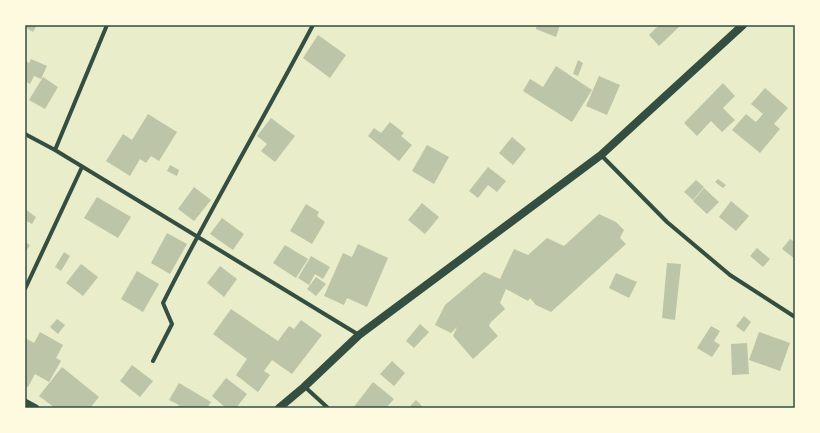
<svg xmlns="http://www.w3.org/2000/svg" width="820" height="433" font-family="'Roboto Condensed',sans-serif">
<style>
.building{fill:#bcc5a7}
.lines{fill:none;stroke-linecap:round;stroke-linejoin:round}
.minor{stroke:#344e41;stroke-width:4}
.tertiary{stroke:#344e41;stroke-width:7}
.secondary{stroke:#344e41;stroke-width:8}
.neatline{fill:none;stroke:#344e41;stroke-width:1.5}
</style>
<rect width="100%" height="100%" fill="#e9edc9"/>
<!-- building -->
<path class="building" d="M 25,25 L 37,25 L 33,32 L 25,27 Z
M 537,25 L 560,25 L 556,37 L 536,29 Z
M 659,25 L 681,25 L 659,46 L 649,35 Z
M 318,35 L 346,55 L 330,78 L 303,58 Z
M 31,59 L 47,66 L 41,79 L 34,76 L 30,84 L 25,81 L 25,61 L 29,63 Z
M 578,60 L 583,63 L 578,76 L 573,74 Z
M 556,66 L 592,90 L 572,122 L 523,91 L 530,79 L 543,87 Z
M 599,76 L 620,85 L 607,115 L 586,106 Z
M 43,77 L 58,87 L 45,109 L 29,100 Z
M 723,83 L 735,96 L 723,108 L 735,120 L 722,132 L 711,121 L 697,136 L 684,123 Z
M 765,88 L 788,108 L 774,124 L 780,129 L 760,153 L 732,130 L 746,114 L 756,122 L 763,114 L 751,104 Z
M 148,114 L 177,132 L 159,161 L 151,156 L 146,163 L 140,159 L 130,176 L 106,161 L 123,134 L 132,140 Z
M 271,118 L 295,136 L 275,162 L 261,151 L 267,144 L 257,136 Z
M 390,122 L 404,133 L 401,136 L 412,145 L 399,161 L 368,136 L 374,128 L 381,133 Z
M 512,137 L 526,149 L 513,165 L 499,153 Z
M 427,145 L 449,157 L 434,184 L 412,171 Z
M 170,165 L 179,170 L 177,176 L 167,171 Z
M 488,167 L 506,181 L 497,192 L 488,185 L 478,198 L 469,191 Z
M 718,179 L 726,185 L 723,188 L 715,182 Z
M 696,180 L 704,187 L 693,200 L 684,192 Z
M 194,187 L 211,200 L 194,221 L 178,209 Z
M 704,188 L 719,202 L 707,214 L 693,201 Z
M 97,197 L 131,217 L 118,238 L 84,218 Z
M 731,201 L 749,216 L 736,231 L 719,217 Z
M 422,203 L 439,217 L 425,234 L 408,220 Z
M 306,204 L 319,212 L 317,216 L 325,222 L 312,244 L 290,231 Z
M 25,209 L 36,217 L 32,224 L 25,220 Z
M 599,214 L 616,222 L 624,230 L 620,238 L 626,244 L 551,312 L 536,305 L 530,298 L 528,301 L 506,289 L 500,303 L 505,309 L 491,322 L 489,326 L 498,336 L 473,359 L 453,336 L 457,327 L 451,333 L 435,325 L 445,305 L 484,272 L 500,279 L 514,249 L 528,255 L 547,238 L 564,246 Z
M 222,218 L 244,234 L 233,250 L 210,234 Z
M 167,233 L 187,244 L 170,274 L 151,263 Z
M 790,239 L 795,242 L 795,259 L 782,249 Z
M 25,242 L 30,245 L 25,253 Z
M 358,244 L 388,258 L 367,307 L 347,298 L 344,305 L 324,296 L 343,253 L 352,257 Z
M 285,245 L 308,259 L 296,278 L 273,263 Z
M 757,248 L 770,259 L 763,267 L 750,256 Z
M 64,252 L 70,256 L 61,271 L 55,267 Z
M 311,256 L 330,267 L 323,279 L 315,274 L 309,285 L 298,278 Z
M 667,263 L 681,264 L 675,320 L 662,318 Z
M 81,264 L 98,277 L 83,296 L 66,283 Z
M 220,266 L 237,279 L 224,297 L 207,283 Z
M 137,271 L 159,284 L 143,312 L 121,299 Z
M 616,273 L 637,282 L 629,298 L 609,288 Z
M 316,277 L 326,284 L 316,296 L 307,289 Z
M 231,309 L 278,341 L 289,326 L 294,329 L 301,320 L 322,335 L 292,374 L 272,360 L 264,371 L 270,375 L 258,392 L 236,375 L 247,359 L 213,334 Z
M 744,316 L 751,322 L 744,332 L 736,326 Z
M 57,319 L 65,325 L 58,334 L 50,327 Z
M 420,324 L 429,332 L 414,348 L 406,341 Z
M 711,326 L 720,331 L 714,341 L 720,345 L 712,357 L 697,348 Z
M 40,332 L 63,345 L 56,358 L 61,361 L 49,382 L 35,374 L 28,387 L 25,386 L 25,338 L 34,343 Z
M 759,332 L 790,343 L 780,371 L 749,360 Z
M 747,343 L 749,374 L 732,375 L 731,344 Z
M 392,361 L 405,373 L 394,386 L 380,374 Z
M 132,365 L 153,381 L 140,397 L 120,381 Z
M 62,367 L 99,397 L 90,408 L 55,408 L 39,396 Z
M 226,378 L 247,394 L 236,408 L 226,408 L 212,396 Z
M 373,382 L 394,399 L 386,408 L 353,408 Z
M 179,383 L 211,402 L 207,408 L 177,408 L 179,405 L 169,400 Z
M 416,400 L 424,408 L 412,408 L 410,406 Z"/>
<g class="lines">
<!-- minor -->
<path class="minor" d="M 25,134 L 55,150 L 359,335
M 55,150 L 107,25
M 601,155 L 667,222 L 730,275 L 795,317
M 25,289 L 82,167
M 153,361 L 172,324 L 163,303 C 210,209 264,118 313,25
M 305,387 L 328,408"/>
<!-- tertiary -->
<path class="tertiary" d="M 25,402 L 36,408"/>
<!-- secondary -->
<path class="secondary" d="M 279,408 L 304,387 L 359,335 L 601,155 L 743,25"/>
</g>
<!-- border -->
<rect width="820" height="433" fill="none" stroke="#fefae0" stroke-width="52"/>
<rect x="26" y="26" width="768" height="381" class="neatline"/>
</svg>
